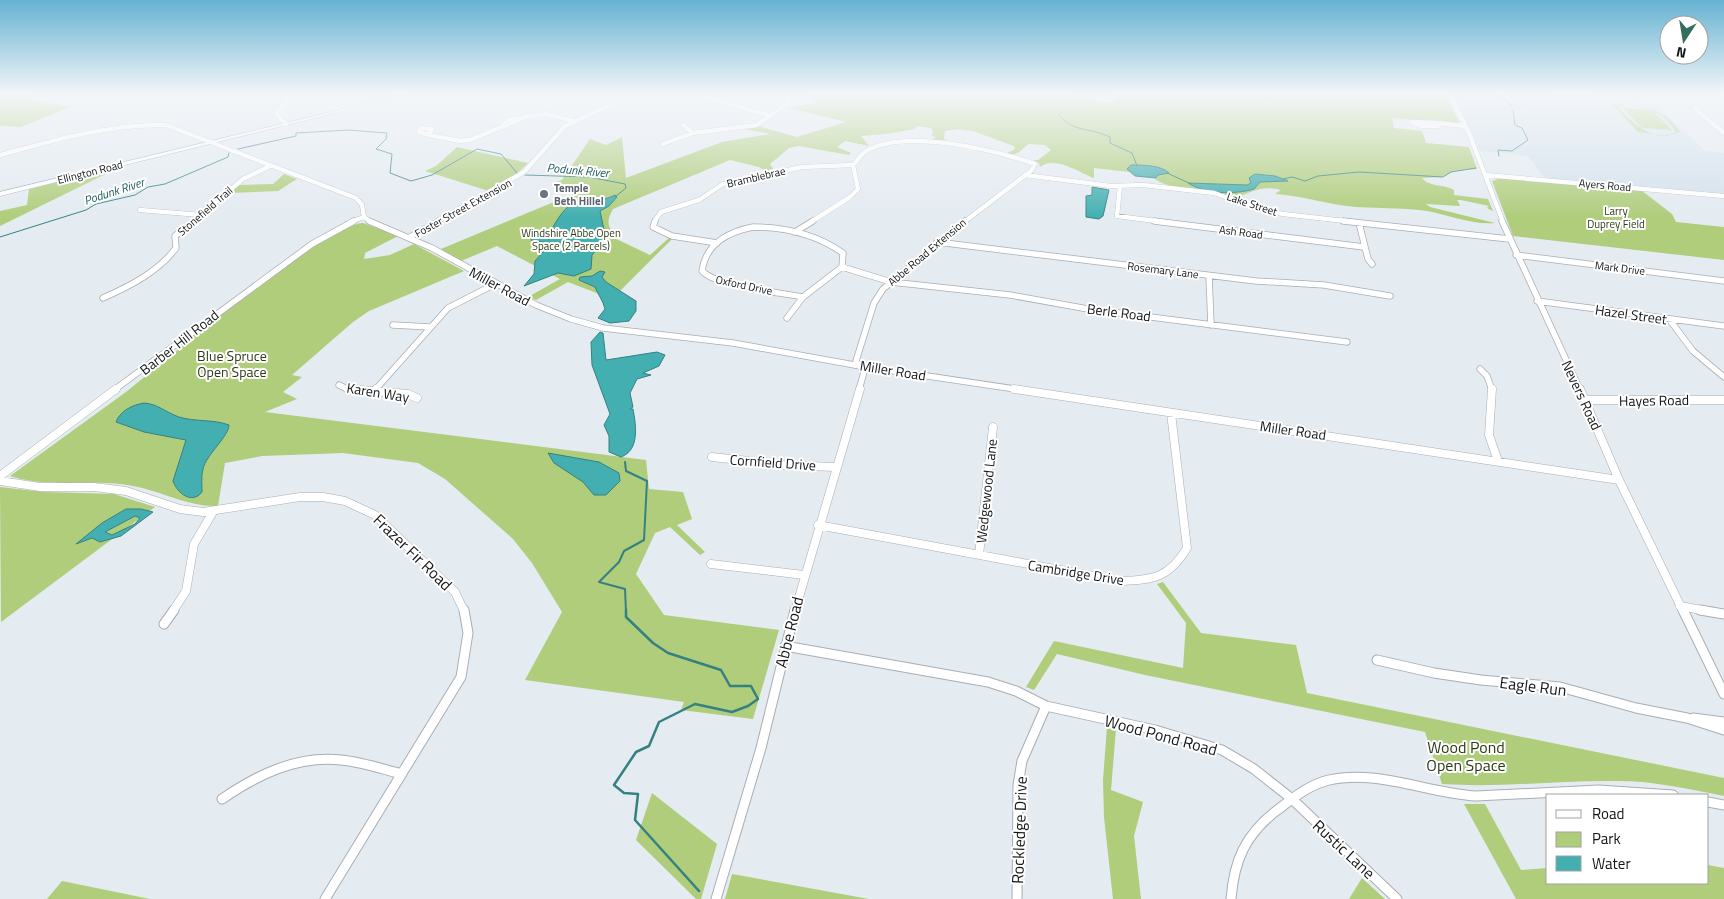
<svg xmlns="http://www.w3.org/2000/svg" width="1724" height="899" font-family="'Titillium Web',sans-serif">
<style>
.built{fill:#d4e1ec}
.green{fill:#afcd7b;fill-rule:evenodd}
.water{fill:#44afb0;stroke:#358182;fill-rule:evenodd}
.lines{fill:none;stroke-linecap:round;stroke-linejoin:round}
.stream-far2{stroke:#358182;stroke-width:1}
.stream-far1{stroke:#358182;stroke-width:2}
.stream{stroke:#358182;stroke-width:2.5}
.minor-far3-casing{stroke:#a8aeb4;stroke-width:5}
.minor-far2-casing{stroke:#a8aeb4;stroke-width:7}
.minor-far1-casing{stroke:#a8aeb4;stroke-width:9}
.minor-casing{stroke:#a8aeb4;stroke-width:11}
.major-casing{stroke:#a8aeb4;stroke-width:1}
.minor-far3{stroke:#fff;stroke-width:4.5}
.minor-far2{stroke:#fff;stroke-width:5.5}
.minor-far1{stroke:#fff;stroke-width:8}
.minor{stroke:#fff;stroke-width:9}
.major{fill:#fff;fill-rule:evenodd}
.worship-dot{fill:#6b7280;stroke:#fff;stroke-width:2}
.labels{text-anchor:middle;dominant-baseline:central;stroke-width:4;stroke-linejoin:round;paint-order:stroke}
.far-street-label{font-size:11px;fill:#121517;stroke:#fff}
.far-worship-label{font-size:11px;font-weight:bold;fill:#5b616d;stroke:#fff;text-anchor:start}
.far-park-label{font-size:11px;fill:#2d3a15;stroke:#fff}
.far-water-label{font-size:12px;font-style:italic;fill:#1d595a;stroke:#fff}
.street-label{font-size:14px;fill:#121517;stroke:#fff}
.park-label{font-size:14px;fill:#2d3a15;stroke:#fff}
.near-street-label{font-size:16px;fill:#121517;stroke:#fff}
.near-park-label{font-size:16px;fill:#2d3a15;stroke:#fff}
</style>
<rect width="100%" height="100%" fill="#e4ebf1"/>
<!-- built -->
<path class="built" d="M 1453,93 L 1518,93 L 1656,104 L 1705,151 L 1724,153 L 1724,194 L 1545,178 L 1528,156 L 1480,151 Z"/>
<!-- green -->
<path class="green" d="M 0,93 L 34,93 L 22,98 L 70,107 L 21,127 L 0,126 Z
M 814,93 L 936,93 L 944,95 L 952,93 L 1066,93 L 1072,96 L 1111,103 L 1119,98 L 1112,95 L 1123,93 L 1444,93 L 1460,124 L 1392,118 L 1394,128 L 1422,131 L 1426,143 L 1469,147 L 1477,169 L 1454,171 L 1442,177 L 1422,178 C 1429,187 1444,184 1454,190 L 1454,195 L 1488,199 L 1493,211 L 1487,208 L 1489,206 L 1461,200 L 1457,200 L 1460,205 L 1459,206 L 1426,204 L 1430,207 L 1495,223 C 1472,225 1449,215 1427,211 C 1400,207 1373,209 1347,206 C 1323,203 1298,195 1275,194 L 1281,190 C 1263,185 1252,191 1236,198 C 1215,190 1170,191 1155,179 L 1158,177 L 1157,175 L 1094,168 L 1094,178 C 1080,173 1055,155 1040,167 L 1039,163 L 1033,160 L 1038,160 L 1051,150 L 1045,145 L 1029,144 C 1019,150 1019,157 1007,153 L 1015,149 L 1014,146 L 973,131 L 957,129 L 945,131 L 944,139 L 947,140 L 932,140 L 936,137 L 932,136 L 933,131 L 931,128 L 917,126 L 915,129 L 887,134 L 861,136 L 869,146 L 845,141 L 837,147 L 851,153 L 849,155 L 799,146 L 789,148 L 770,164 L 773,169 L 765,171 L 759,167 L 730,160 L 613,209 C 608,218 606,224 613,233 L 612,237 L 650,255 L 669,238 L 673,238 L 612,299 L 568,282 L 536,300 L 528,297 L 560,279 L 497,246 L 461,261 L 441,249 L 585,189 L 553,183 L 562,180 L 590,139 L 606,145 L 622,137 L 626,178 L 722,142 L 770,134 L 744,129 L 758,126 L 797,137 L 846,122 L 789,108 L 816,103 L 809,96 Z
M 1611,103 C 1641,107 1660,103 1680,132 L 1667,136 L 1638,132 ZM 1623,105 C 1645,103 1664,113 1676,132 C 1654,144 1633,123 1619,108 Z
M 1623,108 L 1652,110 L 1672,130 L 1642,128 Z
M 457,147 L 528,163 L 513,177 L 489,191 L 425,171 L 436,166 Z
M 120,167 L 0,226 L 0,211 L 27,205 L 29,189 Z
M 284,174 L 297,179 L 278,191 L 231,193 L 239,185 L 273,184 Z
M 1501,178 L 1641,190 L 1672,214 L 1676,222 L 1724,227 L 1724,260 L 1513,236 L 1492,181 Z
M 363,223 L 398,236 L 365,253 L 364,259 L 390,255 L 414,244 L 464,271 L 369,311 L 353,322 L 292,375 L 302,377 L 283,392 L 297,399 L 265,412 L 646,460 L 649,489 L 683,492 L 692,519 L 677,525 L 705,552 L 700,555 L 670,527 L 655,533 L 636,574 L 664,615 L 779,630 L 753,719 L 681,710 L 684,702 L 525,680 L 562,612 L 532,563 L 513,539 L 445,479 L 418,463 L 343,453 L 262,456 L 225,463 L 218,506 C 187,507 162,491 133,486 C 93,478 49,489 10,476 L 126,392 L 185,344 L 181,345 C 210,323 336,222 363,223 Z
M 0,487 L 44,492 L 114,494 L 155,507 L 1,622 Z
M 1163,582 L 1201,633 L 1296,645 L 1307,693 L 1724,778 L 1724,796 C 1689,789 1654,781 1618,781 C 1560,780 1501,788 1442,784 L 1425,732 L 1145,675 L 1057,654 L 1034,690 L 1026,687 L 1054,641 L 1183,668 L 1186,623 L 1157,584 Z
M 1107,727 L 1116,729 L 1111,790 L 1143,802 L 1134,836 L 1141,899 L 1113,899 L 1104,817 L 1103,780 Z
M 652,793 L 717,844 L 701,899 L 696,899 L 636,840 Z
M 1464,804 L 1485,804 L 1521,870 L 1548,868 L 1548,883 L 1708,883 L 1708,865 L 1724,868 L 1724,899 L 1516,899 Z
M 732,874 L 869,899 L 725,899 Z
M 1362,878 L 1385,899 L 1349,899 Z
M 62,881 L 150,899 L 47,899 Z"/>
<!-- water -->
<path class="water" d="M 1131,165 C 1143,165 1161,165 1169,173 L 1158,175 L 1156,178 L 1135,176 L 1127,169 Z
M 1255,174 L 1275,176 L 1288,181 L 1260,182 L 1254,189 C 1234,195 1205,194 1188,183 L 1247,185 L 1251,183 L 1249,178 Z
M 1092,187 L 1109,190 L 1103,216 L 1099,219 L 1086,217 L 1086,196 L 1092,195 Z
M 615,195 L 617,197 L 609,206 L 600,211 L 606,239 L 592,255 L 591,269 L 574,276 L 558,273 L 524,286 L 534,274 L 535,261 L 551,243 L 532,241 L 530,238 L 548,235 C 554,226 562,209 572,204 C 586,199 601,203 615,195 Z
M 600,271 L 605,272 L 602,277 L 606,282 L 636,301 L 636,311 L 629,321 L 610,323 L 598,318 L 605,309 C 603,300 598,295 595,287 L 579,280 L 580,277 L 592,276 Z
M 600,332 L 603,333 L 606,360 L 657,352 L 665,355 L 659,366 L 643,373 L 651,375 L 637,379 L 630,393 L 633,407 L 630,409 L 633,409 C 636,425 640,450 621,457 L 609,452 L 609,436 L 604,425 L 610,414 L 592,365 L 591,342 Z
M 144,403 C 158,404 165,412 179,417 C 195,422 213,419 229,425 C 229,436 206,455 203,469 C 201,476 202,485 202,492 C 192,505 177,493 173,481 L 186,440 L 144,432 L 116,422 C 120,411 132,405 144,403 Z
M 548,453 L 599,462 L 619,473 L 620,481 L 606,495 L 594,495 L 583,482 L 554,463 Z
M 126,509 L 141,509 L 153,512 L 121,536 L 100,542 L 92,538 L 76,544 L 102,523 ZM 135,516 L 140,518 L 135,524 L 112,535 L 105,532 Z"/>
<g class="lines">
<!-- stream-far2 -->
<path class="stream-far2" d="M 1498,93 L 1512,106
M 1059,115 C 1074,133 1089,127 1110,137 L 1110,143 L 1132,153 L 1137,166
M 238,149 L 296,136 L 296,133 L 348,130 L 387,133 L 386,139 L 376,149 L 392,154 L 390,173 L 411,181 L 432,175 L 477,149 L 501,154 L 517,173
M 1499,156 L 1498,150 L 1512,151 L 1528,140 L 1522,128 L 1515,125 L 1513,110
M 1167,173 L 1191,184
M 525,175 L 589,177 L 625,184 L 626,188 L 615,197
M 1283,179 L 1292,177 L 1305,181 L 1318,176 L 1359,172 L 1443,177 L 1451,172 L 1476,168
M 0,237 L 86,210 L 96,204 L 135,195 L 148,187 L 165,184 L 228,157 L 229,153"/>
<!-- stream-far1 -->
<path class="stream-far1" d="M 625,462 L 626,471 L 647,481 L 644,540 L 624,551 L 619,562 L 599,582 L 625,589 L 626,611"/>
<!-- stream -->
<path class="stream" d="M 626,610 L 626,617 L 653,643 L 668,653 L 721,670 L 730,686 L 751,686 L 758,699 L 748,706 L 732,712 L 695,704 L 659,722 L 649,746 L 636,752 L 614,785 L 624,793 L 638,794 L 635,820 L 699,891"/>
<!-- minor-far3 casing -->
<g class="minor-far3-casing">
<path id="minor-far3" d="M 284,93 L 286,101 L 276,114 L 286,124
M 691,93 L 771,116
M 1449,93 L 1469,133 L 1503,222
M 1551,93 L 1591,93
M 1694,93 L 1724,94
M 287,96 L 304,93
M 1694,108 L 1724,133
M 1412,122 L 1437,123 L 1438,126 L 1421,126 Z
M 1437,123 L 1465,126
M 504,124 L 508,120 L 546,114 L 574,121
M 683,125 L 693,133
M 420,128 L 432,129 L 429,135 L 419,132 Z
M 429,135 L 460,141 L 470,140 L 528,116
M 663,144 L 693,133 L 757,125 L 788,103 L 787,96 L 781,93
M 0,155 C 55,140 109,124 166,125 L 356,198 L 362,205 L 364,217 L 371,222
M 1025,175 L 1111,186 L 1143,185 L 1214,193 L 1255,208 L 1283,214 L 1354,222
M 1485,175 L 1724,196
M 1120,186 L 1117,216 L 1164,222
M 140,210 L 201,215
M 192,222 L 243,179 L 270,166
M 350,222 L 364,217
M 436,222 L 524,172 L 565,126 L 636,93
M 654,222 L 661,212 L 699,200 L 723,184 L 802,167 L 853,165
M 811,222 L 850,197 L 858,189 L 853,165 C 857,161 861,154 866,151 C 906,128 994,150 1035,164 L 1031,171 L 964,222"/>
</g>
<!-- minor-far2 casing -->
<g class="minor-far2-casing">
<path id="minor-far2" d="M 369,221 L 432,248 L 536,305 L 571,319 L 603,328 L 733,343 L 860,366 L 1022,390
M 655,221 L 653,227 L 672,236 L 717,243
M 1154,221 L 1364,247
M 1343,221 L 1509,239
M 1502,221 L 1580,390
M 1359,223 L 1368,259 L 1372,264
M 753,227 C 786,227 816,234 843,253 L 842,267 L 803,297 C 778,292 718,287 702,271 C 706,243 728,232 753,227 Z
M 795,232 L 813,221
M 410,237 L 439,221
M 937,242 L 1256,281 L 1324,285 L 1390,296
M 1516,255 L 1724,281
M 842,267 L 891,282 L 1010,295 L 1088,309 L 1347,342
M 1209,276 L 1211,325
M 103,298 C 130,286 158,272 176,248 L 175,236 L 194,221
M 1537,301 L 1724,326
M 787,318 L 803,297
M 1669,319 L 1693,351 L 1724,377
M 393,325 L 430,327
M 1480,369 L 1487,376 L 1492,390
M 339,385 L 347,389 L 364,390
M 114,390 L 312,244 L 354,221
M 375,390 L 448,308 L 495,284
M 859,390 L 864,372 L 856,361 L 874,303 L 883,289 L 965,221"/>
</g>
<!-- minor-far1 casing -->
<g class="minor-far1-casing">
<path id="minor-far1" d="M 348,389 L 408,394 L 417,398
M 1014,389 L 1619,480
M 1492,389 L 1489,435 L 1498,461
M 1580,389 L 1619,480 L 1683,611
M 374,391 L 376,389
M 1585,400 L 1724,400
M 712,457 L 784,465 L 835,467
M 0,476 L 116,389
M 0,481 L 40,487 L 94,487 L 126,491 L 180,509 L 203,512 L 300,497 L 323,497 L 345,501 L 375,515 L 455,592 L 464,611
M 818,525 L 1120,581 C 1153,580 1169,578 1187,548 L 1171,413
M 979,555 L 993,427
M 711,564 L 804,575
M 1680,606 L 1707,611
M 173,611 L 186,591 L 194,544 L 213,512
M 795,611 L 860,389"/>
</g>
<!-- minor casing -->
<g class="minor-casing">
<path id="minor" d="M 1683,610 L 1724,694
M 1700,610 L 1724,614
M 164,624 L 174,610
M 785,646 L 988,682 L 1016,691 L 1046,706 L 1155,730 L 1222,750 L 1254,769 L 1292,799 L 1397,899
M 1377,660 L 1434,673 L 1481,680 L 1560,687 L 1636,708 L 1687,718 L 1724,730
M 1693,718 L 1724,722
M 222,799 C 257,775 297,755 341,760 C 362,762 382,769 402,774
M 1708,802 L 1724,805
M 325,899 L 461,677 L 468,633 L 464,610
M 716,899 L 761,748 L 795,610
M 1017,899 L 1018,785 L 1022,761 L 1046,706
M 1231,899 C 1234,861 1245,835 1276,811 C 1292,799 1308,785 1329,780 C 1376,769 1428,793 1476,796 L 1599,790 L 1673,795"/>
</g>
<!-- major casing -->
<g class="major-casing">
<path id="major" d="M 410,93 L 416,93 L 0,196 L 0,192 Z"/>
</g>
<!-- minor-far3 -->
<use href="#minor-far3" class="minor-far3"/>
<!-- minor-far2 -->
<use href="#minor-far2" class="minor-far2"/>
<!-- minor-far1 -->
<use href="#minor-far1" class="minor-far1"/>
<!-- minor -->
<use href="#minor" class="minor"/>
<!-- major -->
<use href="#major" class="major"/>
</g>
<!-- sky -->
<linearGradient id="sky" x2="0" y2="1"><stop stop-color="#66b2d2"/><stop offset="0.43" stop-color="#f3f6f9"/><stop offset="1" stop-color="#f3f6f9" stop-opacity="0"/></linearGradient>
<rect width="1724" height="218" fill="url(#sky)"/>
<!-- markers -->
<circle class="worship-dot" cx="544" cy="194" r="5"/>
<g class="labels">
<!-- far-street labels -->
<g class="far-street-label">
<text transform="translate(90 172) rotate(-14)">Ellington Road</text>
<text transform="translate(756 177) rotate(-13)">Bramblebrae</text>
<text transform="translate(1605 185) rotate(5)">Ayers Road</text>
<text transform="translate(1252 204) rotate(18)">Lake Street</text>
<text transform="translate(463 208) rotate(-29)">Foster Street Extension</text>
<text transform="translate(205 211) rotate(-41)">Stonefield Trail</text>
<text transform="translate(1241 232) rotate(7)">Ash Road</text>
<text transform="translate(927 252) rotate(-40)">Abbe Road Extension</text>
<text transform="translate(1620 268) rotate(7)">Mark Drive</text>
<text transform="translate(1163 270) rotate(7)">Rosemary Lane</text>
<text transform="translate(744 285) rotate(12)">Oxford Drive</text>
</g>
<!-- far-worship labels -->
<g class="far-worship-label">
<text x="554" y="188">Temple<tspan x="554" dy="13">Beth Hillel</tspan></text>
</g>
<!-- far-park labels -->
<g class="far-park-label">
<text x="1616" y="211">Larry<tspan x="1616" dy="13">Duprey Field</tspan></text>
<text x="571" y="233">Windshire Abbe Open<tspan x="571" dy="13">Space (2 Parcels)</tspan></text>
</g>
<!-- far-water labels -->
<g class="far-water-label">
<text transform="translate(578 170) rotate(5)">Podunk River</text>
<text transform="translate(114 191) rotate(-18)">Podunk River</text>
</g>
<!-- street labels -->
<g class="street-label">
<text transform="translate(500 286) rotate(28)">Miller Road</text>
<text transform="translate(1119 312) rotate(7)">Berle Road</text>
<text transform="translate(1631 314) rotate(8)">Hazel Street</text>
<text transform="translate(179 342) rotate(-38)">Barber Hill Road</text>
<text transform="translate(893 370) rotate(9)">Miller Road</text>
<text transform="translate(378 392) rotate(9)">Karen Way</text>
<text transform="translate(1582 395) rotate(65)">Nevers Road</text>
<text transform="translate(1654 400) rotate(-1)">Hayes Road</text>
<text transform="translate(1293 430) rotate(8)">Miller Road</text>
<text transform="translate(773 462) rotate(4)">Cornfield Drive</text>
<text transform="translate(986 491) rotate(-84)">Wedgewood Lane</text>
<text transform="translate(1076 572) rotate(9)">Cambridge Drive</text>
</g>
<!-- park labels -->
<g class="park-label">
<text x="232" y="355">Blue Spruce<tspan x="232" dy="16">Open Space</tspan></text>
</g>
<!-- near-street labels -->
<g class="near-street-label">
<text transform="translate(413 552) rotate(44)">Frazer Fir Road</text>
<text transform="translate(789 632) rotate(-76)">Abbe Road</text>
<text transform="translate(1533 686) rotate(7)">Eagle Run</text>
<text transform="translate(1161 735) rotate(15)">Wood Pond Road</text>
<text transform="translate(1019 830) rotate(-88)">Rockledge Drive</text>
<text transform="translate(1344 849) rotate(43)">Rustic Lane</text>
</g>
<!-- near-park labels -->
<g class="near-park-label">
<text x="1466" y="747">Wood Pond<tspan x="1466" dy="18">Open Space</tspan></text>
</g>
</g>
<!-- legend -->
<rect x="1546" y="794" width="162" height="90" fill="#ffffff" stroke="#a0a1a2"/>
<rect x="1556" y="810" width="25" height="8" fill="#ffffff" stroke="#a0a1a2"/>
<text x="1592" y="819" font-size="15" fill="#121517">Road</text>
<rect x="1556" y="832" width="25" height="15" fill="#afcd7b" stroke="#a0a1a2"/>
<text x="1592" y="844" font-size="15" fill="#121517">Park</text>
<rect x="1556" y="856" width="25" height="15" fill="#44afb0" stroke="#a0a1a2"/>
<text x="1592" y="869" font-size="15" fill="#121517">Water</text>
<!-- north arrow -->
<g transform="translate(1684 40) rotate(192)"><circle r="24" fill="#ffffff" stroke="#a0a1a2"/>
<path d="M0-4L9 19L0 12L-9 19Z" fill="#336f5a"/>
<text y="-8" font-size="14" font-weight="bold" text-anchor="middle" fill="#121517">N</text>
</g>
</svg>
